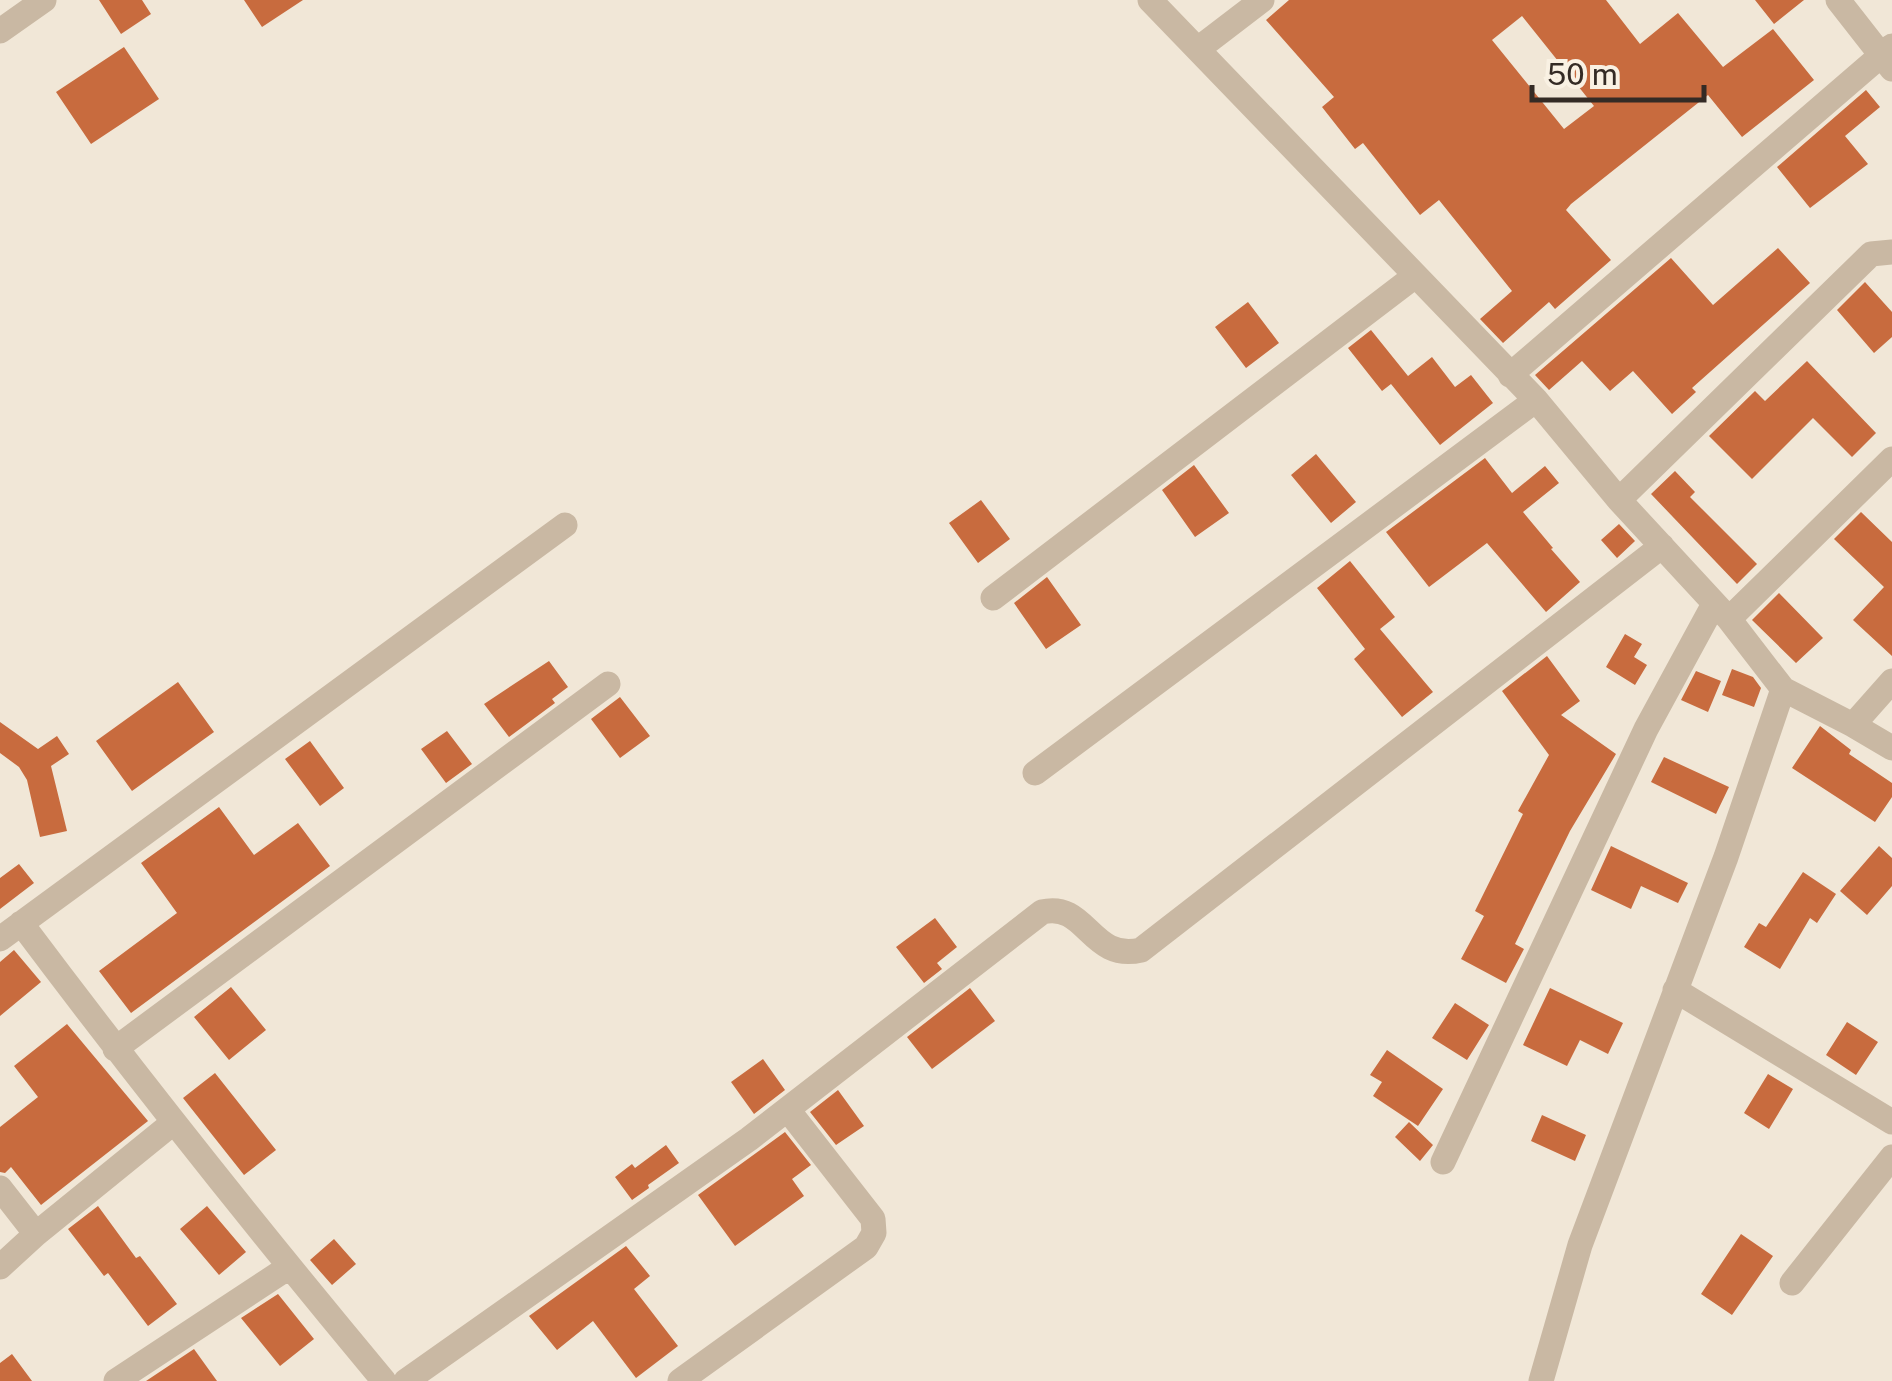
<svg xmlns="http://www.w3.org/2000/svg" width="1892" height="1381" font-family="'Public Sans',sans-serif">
<style>
.building{fill:#c86b3e;fill-rule:evenodd}
.lines{fill:none;stroke-linecap:round;stroke-linejoin:round}
.street{stroke:#c9b8a3;stroke-width:25}
</style>
<rect width="100%" height="100%" fill="#f1e7d7"/>
<!-- building -->
<path class="building" d="M 99,0 L 142,0 L 151,14 L 121,34 Z
M 244,0 L 303,0 L 262,27 Z
M 1289,0 L 1606,0 L 1640,44 L 1678,13 L 1723,67 L 1773,29 L 1814,80 L 1742,137 L 1708,95 L 1571,204 L 1566,210 L 1611,260 L 1555,309 L 1549,302 L 1503,343 L 1480,319 L 1512,291 L 1439,200 L 1420,215 L 1363,143 L 1355,149 L 1322,107 L 1334,97 L 1266,20 ZM 1522,16 L 1594,106 L 1564,129 L 1492,40 Z
M 1755,0 L 1804,0 L 1774,24 Z
M 124,47 L 159,99 L 91,144 L 56,92 Z
M 1866,90 L 1880,107 L 1845,136 L 1868,164 L 1810,208 L 1777,167 Z
M 1778,248 L 1810,283 L 1692,388 L 1696,392 L 1672,414 L 1633,371 L 1610,391 L 1582,361 L 1549,390 L 1535,375 L 1671,258 L 1713,305 Z
M 1865,282 L 1892,312 L 1892,337 L 1874,353 L 1837,310 Z
M 1248,302 L 1279,343 L 1246,368 L 1215,327 Z
M 1371,330 L 1408,376 L 1432,357 L 1455,387 L 1471,375 L 1493,403 L 1440,445 L 1391,384 L 1382,391 L 1348,348 Z
M 1807,361 L 1876,433 L 1852,457 L 1813,418 L 1752,479 L 1709,436 L 1755,391 L 1765,401 Z
M 1316,454 L 1356,502 L 1331,523 L 1291,475 Z
M 1485,458 L 1512,493 L 1545,466 L 1559,483 L 1523,512 L 1553,548 L 1551,549 L 1580,582 L 1546,612 L 1487,543 L 1429,587 L 1386,532 Z
M 1194,465 L 1229,513 L 1195,537 L 1162,490 Z
M 1675,471 L 1695,492 L 1690,497 L 1757,564 L 1737,584 L 1651,494 Z
M 981,500 L 1010,539 L 978,563 L 949,523 Z
M 1861,512 L 1892,542 L 1892,656 L 1853,620 L 1884,587 L 1834,539 Z
M 1619,524 L 1635,541 L 1617,558 L 1601,540 Z
M 1350,561 L 1395,617 L 1380,629 L 1433,692 L 1402,717 L 1354,659 L 1365,649 L 1317,588 Z
M 1047,577 L 1081,625 L 1046,649 L 1014,603 Z
M 1779,593 L 1823,638 L 1796,663 L 1752,620 Z
M 1625,634 L 1642,644 L 1634,657 L 1647,665 L 1635,685 L 1606,667 Z
M 1547,656 L 1580,701 L 1561,715 L 1616,754 L 1570,831 L 1515,944 L 1524,949 L 1506,983 L 1461,959 L 1484,916 L 1475,911 L 1523,814 L 1518,811 L 1549,755 L 1502,691 Z
M 549,661 L 568,687 L 552,699 L 555,703 L 509,737 L 484,704 Z
M 1732,669 L 1753,677 L 1761,688 L 1754,707 L 1722,695 Z
M 1696,671 L 1721,681 L 1708,712 L 1681,700 Z
M 178,682 L 214,732 L 132,791 L 96,741 Z
M 620,697 L 650,736 L 620,758 L 591,719 Z
M 0,722 L 38,749 L 57,736 L 69,754 L 51,766 L 67,831 L 40,837 L 27,780 L 19,767 L 0,753 Z
M 1820,726 L 1851,750 L 1849,754 L 1892,783 L 1892,797 L 1875,822 L 1792,768 Z
M 447,731 L 472,764 L 446,783 L 421,749 Z
M 310,741 L 344,788 L 320,806 L 285,759 Z
M 1664,757 L 1729,787 L 1716,814 L 1651,782 Z
M 219,807 L 254,855 L 298,823 L 330,866 L 131,1013 L 99,971 L 177,913 L 141,863 Z
M 1611,846 L 1688,883 L 1678,903 L 1641,886 L 1631,909 L 1591,890 Z
M 1879,846 L 1892,858 L 1892,886 L 1867,915 L 1840,891 Z
M 19,864 L 34,883 L 0,909 L 0,878 Z
M 1803,872 L 1836,894 L 1817,923 L 1810,918 L 1780,969 L 1744,947 L 1759,923 L 1766,927 Z
M 935,918 L 957,947 L 937,963 L 942,969 L 924,983 L 896,947 Z
M 14,950 L 41,982 L 0,1016 L 0,962 Z
M 231,987 L 266,1030 L 229,1060 L 194,1017 Z
M 970,988 L 995,1021 L 932,1069 L 907,1037 Z
M 1550,988 L 1623,1023 L 1608,1054 L 1580,1040 L 1567,1066 L 1523,1045 Z
M 1455,1003 L 1489,1025 L 1467,1060 L 1432,1038 Z
M 1847,1022 L 1878,1042 L 1856,1075 L 1826,1055 Z
M 67,1024 L 148,1121 L 41,1205 L 11,1167 L 5,1173 L 0,1172 L 0,1127 L 38,1097 L 14,1066 Z
M 1387,1050 L 1443,1089 L 1418,1126 L 1373,1096 L 1382,1082 L 1370,1075 Z
M 763,1059 L 785,1090 L 754,1114 L 731,1082 Z
M 215,1073 L 276,1150 L 244,1175 L 183,1098 Z
M 1768,1074 L 1793,1089 L 1769,1129 L 1744,1113 Z
M 838,1090 L 864,1126 L 836,1145 L 810,1112 Z
M 1542,1115 L 1586,1135 L 1575,1161 L 1531,1141 Z
M 1409,1122 L 1433,1145 L 1420,1161 L 1395,1137 Z
M 785,1132 L 811,1165 L 792,1179 L 804,1196 L 735,1246 L 698,1195 Z
M 666,1145 L 679,1163 L 648,1185 L 649,1188 L 632,1200 L 615,1177 L 632,1164 L 635,1168 Z
M 98,1206 L 136,1258 L 140,1256 L 177,1304 L 148,1326 L 108,1273 L 104,1276 L 68,1229 Z
M 207,1206 L 246,1252 L 219,1275 L 180,1229 Z
M 1741,1234 L 1773,1256 L 1732,1315 L 1701,1294 Z
M 334,1239 L 356,1264 L 332,1285 L 310,1260 Z
M 626,1246 L 650,1276 L 634,1289 L 678,1346 L 636,1378 L 593,1321 L 557,1350 L 529,1316 Z
M 278,1294 L 314,1339 L 280,1366 L 241,1318 Z
M 194,1349 L 217,1381 L 146,1381 Z
M 12,1354 L 32,1381 L 0,1381 L 0,1363 Z"/>
<g class="lines">
<!-- street -->
<path class="street" d="M 1150,0 L 1536,400 L 1619,500 L 1729,619 L 1783,689 L 1726,857 L 1580,1245 L 1541,1381
M 1838,0 L 1892,69
M 0,31 L 44,0
M 1198,49 L 1262,0
M 1510,375 L 1892,46
M 1619,500 L 1871,254 L 1892,252
M 993,598 L 1415,276
M 1729,619 L 1892,459
M 1783,689 L 1853,725 L 1892,681
M 1853,725 L 1892,748
M 1035,773 L 1536,400
M 21,923 C 138,1079 259,1231 384,1381
M 0,939 L 565,525
M 1675,990 L 1892,1122
M 115,1049 L 608,684
M 1443,1162 L 1646,729 L 1714,604
M 0,1188 L 36,1234
M 0,1267 L 36,1234 L 174,1122
M 1792,1283 L 1892,1157
M 116,1381 L 289,1267
M 406,1381 L 749,1139 L 1042,912 C 1087,901 1090,962 1141,950 L 1662,546
M 680,1381 L 866,1247 L 874,1233 L 873,1219 L 788,1110"/>
</g>
<!-- scale -->
<path d="M1532 85v15h172v-15" fill="none" stroke="#342b25" stroke-width="5"/>
<text x="1547" y="85" font-size="30" fill="#342b25" stroke="#f9f1e3" stroke-width="8" paint-order="stroke">50 m</text>
</svg>
